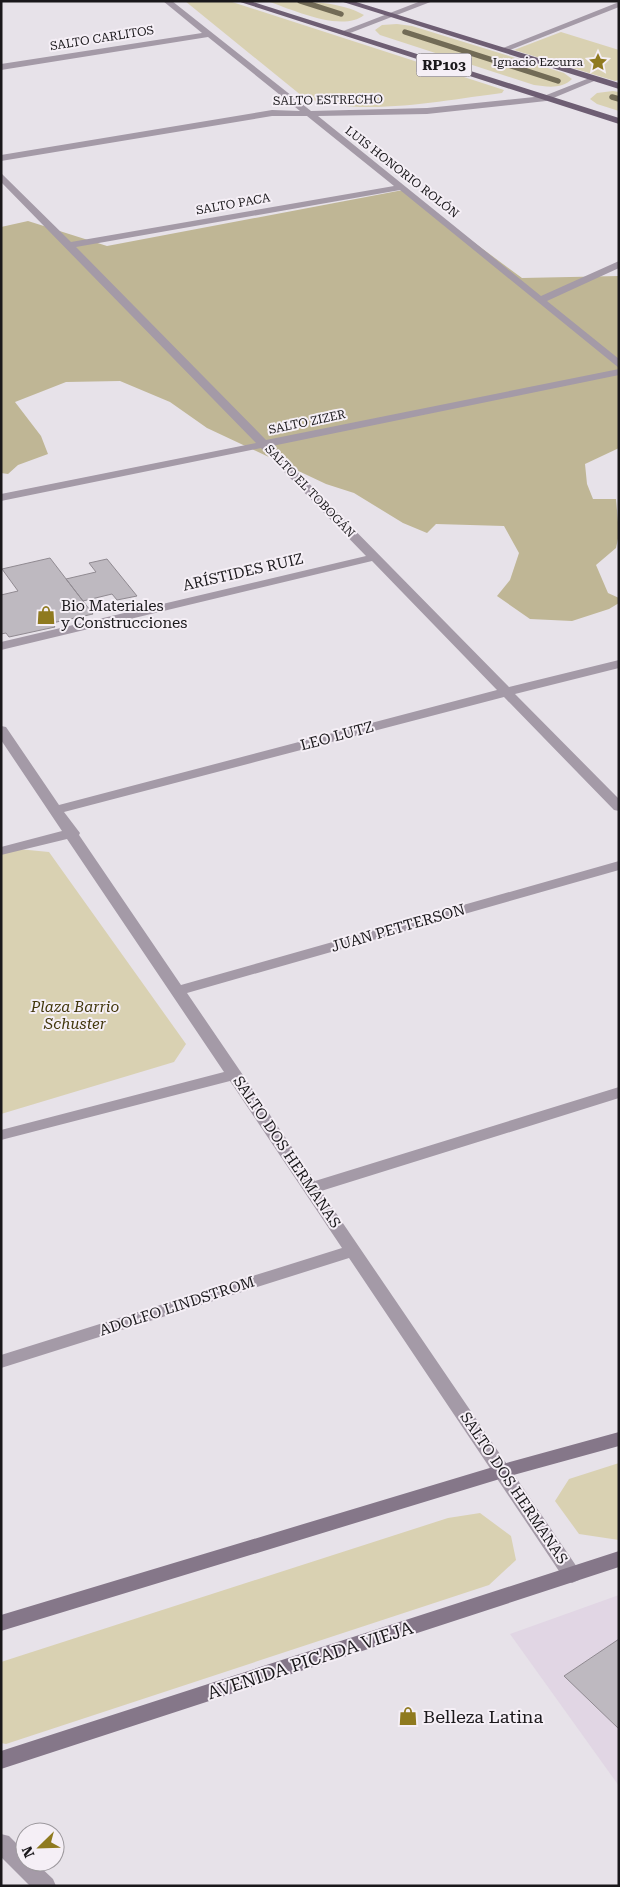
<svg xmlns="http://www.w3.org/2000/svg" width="620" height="1887" font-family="'Roboto Serif',serif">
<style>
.built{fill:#e1d6e4}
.green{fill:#d9d1b2}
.forest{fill:#bfb695}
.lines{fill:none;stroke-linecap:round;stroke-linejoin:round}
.stream{stroke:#726b56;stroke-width:5.5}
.building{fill:#beb9c0;stroke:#908a91}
.street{fill:#a49aa7;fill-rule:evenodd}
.secondary{fill:#857789;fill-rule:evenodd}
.primary{fill:#6e5e73;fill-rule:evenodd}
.labels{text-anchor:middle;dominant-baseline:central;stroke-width:4;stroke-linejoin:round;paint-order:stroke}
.far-street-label{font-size:12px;fill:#1a181b;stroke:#f5eff6}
.far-poi-label{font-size:12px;fill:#1a181b;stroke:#f5eff6;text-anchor:end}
.shield{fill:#f5eff6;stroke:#5c585d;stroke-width:1}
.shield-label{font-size:14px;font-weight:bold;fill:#1a181b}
.street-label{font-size:15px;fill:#1a181b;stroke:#f5eff6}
.poi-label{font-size:15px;fill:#1a181b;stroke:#f5eff6;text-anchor:start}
.park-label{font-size:15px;font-style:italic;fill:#41360b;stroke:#f5eff6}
.near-street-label{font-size:18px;fill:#1a181b;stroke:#f5eff6}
.near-poi-label{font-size:18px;fill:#1a181b;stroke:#f5eff6;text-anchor:start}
</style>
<rect width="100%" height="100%" fill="#e7e2e9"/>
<!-- built -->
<path class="built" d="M 619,1595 L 619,1786 L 510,1634 Z"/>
<!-- green -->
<path class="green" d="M 185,1 L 229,1 L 504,90 L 502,93 C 444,100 356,119 302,96 Z
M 267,1 C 298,1 338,0 364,15 C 342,33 291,9 267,1 Z
M 397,24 L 412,26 L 564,73 L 572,79 C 562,89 548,87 534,85 L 380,35 L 375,30 L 382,25 Z
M 561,32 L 619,50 L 619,80 L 615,81 L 514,50 Z
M 613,91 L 619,92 L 619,111 L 597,104 L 590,99 L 597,93 Z
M 18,849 L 49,852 L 186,1044 L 174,1062 L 1,1114 L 1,853 Z
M 619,1463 L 619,1540 L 579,1534 L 555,1501 L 569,1479 Z
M 480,1513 L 511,1536 L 516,1560 L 489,1585 L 6,1744 L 1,1743 L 1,1662 L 448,1518 Z"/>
<!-- forest -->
<path class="forest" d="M 403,190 L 522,278 L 619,276 L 619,448 L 585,464 L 587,484 L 593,499 L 616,499 L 619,534 L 616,548 L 596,565 L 608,593 L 619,598 L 619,603 L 609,609 L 572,621 L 530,619 L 497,596 L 510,580 L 519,553 L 504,526 L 436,524 L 427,533 L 403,523 L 354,493 L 326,484 L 207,428 L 170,402 L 120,381 L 66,382 L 15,402 L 41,436 L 48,454 L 18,465 L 8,474 L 1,473 L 1,227 L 28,221 L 107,246 Z"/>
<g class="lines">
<!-- stream -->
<path class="stream" d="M 300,1 L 341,14
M 405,32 L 558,81
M 612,97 L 619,99"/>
</g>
<!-- building -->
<path class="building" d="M 50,558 L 93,614 L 52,623 L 55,627 L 9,637 L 6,633 L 1,634 L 1,595 L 18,591 L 2,569 Z
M 107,559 L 137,596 L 117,600 L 112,594 L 83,601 L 66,579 L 96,572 L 89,563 Z
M 619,1639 L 619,1729 L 564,1676 Z"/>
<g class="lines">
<!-- street -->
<path class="street" d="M 163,1 L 172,1 L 311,111 L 427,108 L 544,96 L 592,77 L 599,79 L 546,101 L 427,114 L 318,116 L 541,296 L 619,261 L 619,268 L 547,301 L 619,359 L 619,368 L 400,190 L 76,247 L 266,440 L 619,369 L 619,375 L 272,446 L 509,687 L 619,660 L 619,668 L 515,694 L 619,799 L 619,811 L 614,810 L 504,697 L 64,812 L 80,833 L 79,835 L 181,985 L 619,861 L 619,870 L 187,993 L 315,1181 L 619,1087 L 619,1098 L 321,1191 L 579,1570 L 582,1575 L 579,1580 L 572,1583 L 565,1580 L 349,1258 L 1,1368 L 1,1355 L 342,1248 L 230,1081 L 1,1140 L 1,1130 L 224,1072 L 67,839 L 1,855 L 1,847 L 62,831 L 1,740 L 1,726 L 6,727 L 59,805 L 497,690 L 372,561 L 1,650 L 1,642 L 366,556 L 261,448 L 1,501 L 1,494 L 256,443 L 1,182 L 1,173 L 71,242 L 394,186 L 307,116 L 272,116 L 1,161 L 1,155 L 272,110 L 300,111 L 208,37 L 1,70 L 1,64 L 202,33 Z
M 421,1 L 433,1 L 345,35 L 338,33 Z
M 619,2 L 619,7 L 505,52 L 498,50 Z
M 1,1834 L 9,1836 L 25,1852 L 25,1862 L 35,1862 L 53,1879 L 56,1886 L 30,1886 L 1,1857 Z"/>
<!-- secondary -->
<path class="secondary" d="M 619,1432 L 619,1446 L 503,1478 L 1,1631 L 1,1615 L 503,1464 Z
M 619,1551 L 619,1567 L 1,1769 L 1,1751 Z"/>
<!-- primary -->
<path class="primary" d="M 237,1 L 250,1 L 619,118 L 619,124 Z
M 340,1 L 353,1 L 619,83 L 619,89 Z"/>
</g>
<!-- icons -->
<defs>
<g id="sight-bare" transform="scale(1.5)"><path d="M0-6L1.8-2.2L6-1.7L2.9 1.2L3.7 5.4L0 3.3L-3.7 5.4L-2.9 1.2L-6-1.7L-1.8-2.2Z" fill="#8f7a1f" stroke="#f5eff6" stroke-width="2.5" paint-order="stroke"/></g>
<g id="shop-bare" transform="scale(1.5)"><path d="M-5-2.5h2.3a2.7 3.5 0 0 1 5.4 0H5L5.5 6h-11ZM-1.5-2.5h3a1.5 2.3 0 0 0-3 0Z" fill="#8f7a1f" stroke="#f5eff6" stroke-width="2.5" paint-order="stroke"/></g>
</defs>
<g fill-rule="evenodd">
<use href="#sight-bare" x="598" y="62"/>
<use href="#shop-bare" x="46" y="615"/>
<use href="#shop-bare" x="408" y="1716"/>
</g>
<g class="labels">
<!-- far-street labels -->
<g class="far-street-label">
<text transform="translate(102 38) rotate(-9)">SALTO CARLITOS</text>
<text transform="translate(328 100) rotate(-1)">SALTO ESTRECHO</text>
<text transform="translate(402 172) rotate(38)">LUIS HONORIO ROLÓN</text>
<text transform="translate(233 204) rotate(-10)">SALTO PACA</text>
<text transform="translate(307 422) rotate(-12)">SALTO ZIZER</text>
<text transform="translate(310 491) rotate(46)">SALTO EL TOBOGÁN</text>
</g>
<!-- far-poi labels -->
<g class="far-poi-label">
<text x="583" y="62">Ignacio Ezcurra</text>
</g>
<!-- shield labels -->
<rect class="shield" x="416.5" y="53.5" width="55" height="23" rx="4"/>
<g class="shield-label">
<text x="444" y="65">RP103</text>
</g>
<!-- street labels -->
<g class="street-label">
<text transform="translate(243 572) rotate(-13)">ARÍSTIDES RUIZ</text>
<text transform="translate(337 736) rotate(-15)">LEO LUTZ</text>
<text transform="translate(398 928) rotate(-16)">JUAN PETTERSON</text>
<text transform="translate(287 1152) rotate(56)">SALTO DOS HERMANAS</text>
<text transform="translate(177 1306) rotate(-18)">ADOLFO LINDSTROM</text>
<text transform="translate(514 1488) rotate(56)">SALTO DOS HERMANAS</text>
</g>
<!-- poi labels -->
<g class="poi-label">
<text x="61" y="606">Bio Materiales<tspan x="61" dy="17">y Construcciones</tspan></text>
</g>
<!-- park labels -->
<g class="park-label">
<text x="75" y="1007">Plaza Barrio<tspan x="75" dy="17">Schuster</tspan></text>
</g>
<!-- near-street labels -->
<g class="near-street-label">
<text transform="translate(310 1660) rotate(-18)">AVENIDA PICADA VIEJA</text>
</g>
<!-- near-poi labels -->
<g class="near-poi-label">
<text x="423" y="1716">Belleza Latina</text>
</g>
</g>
<!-- border -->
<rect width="620" height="1887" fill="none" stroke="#1a181b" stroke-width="5"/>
<!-- north arrow -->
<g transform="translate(40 1847) rotate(247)"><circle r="24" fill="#f5eff6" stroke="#9d999e"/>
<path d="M0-4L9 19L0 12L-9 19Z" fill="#8f7a1f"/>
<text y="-8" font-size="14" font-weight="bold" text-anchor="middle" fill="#1a181b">N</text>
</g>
</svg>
